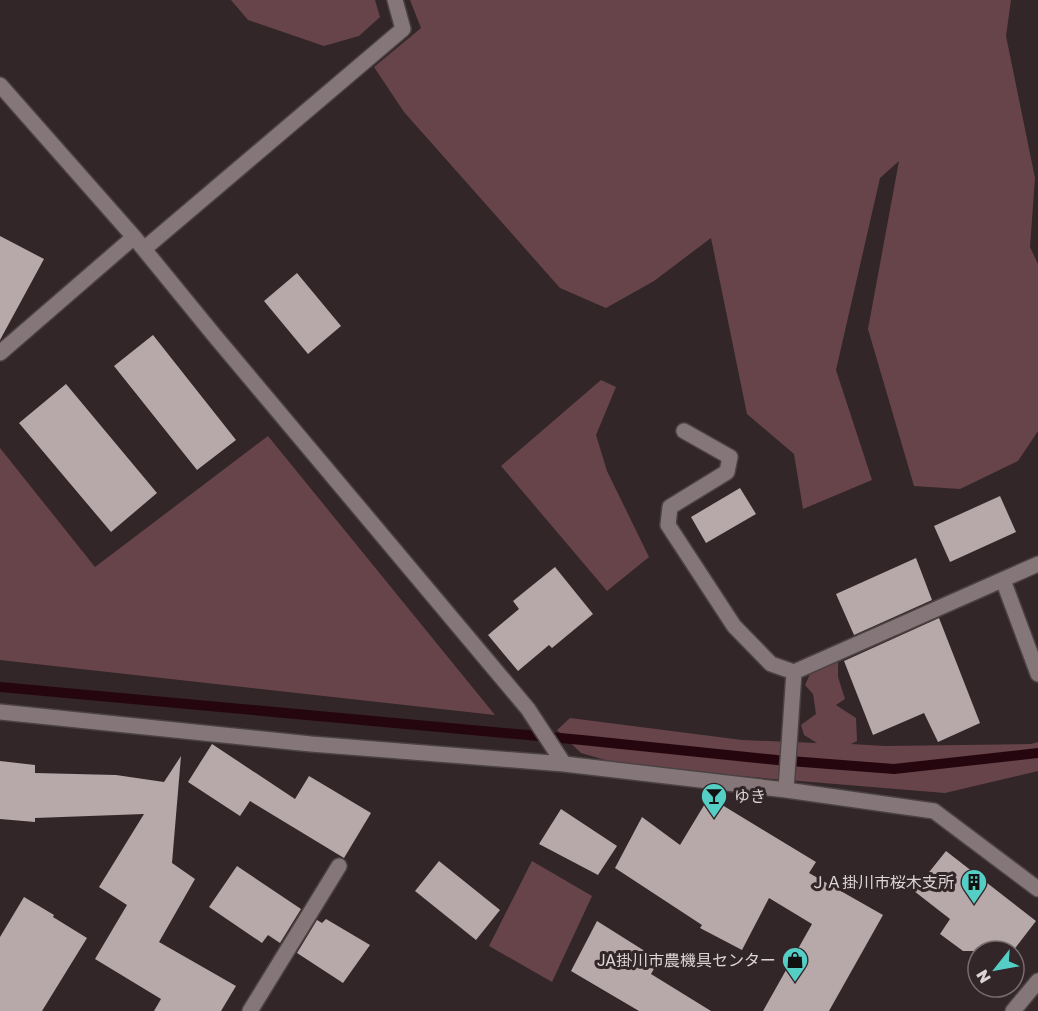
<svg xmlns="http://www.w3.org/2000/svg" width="1038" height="1011" font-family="'Golos Text','Noto Sans JP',sans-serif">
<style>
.green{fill:#67444a}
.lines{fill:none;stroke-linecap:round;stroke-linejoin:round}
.stream{stroke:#26060e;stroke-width:10}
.building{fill:#b7a8aa}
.street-casing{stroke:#4c4244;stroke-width:18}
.secondary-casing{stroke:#4c4244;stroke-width:18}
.street{stroke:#857779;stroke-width:15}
.secondary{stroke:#857779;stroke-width:15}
.labels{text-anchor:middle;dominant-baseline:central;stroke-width:6;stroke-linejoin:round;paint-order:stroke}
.poi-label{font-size:16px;fill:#dbd3d4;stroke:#322628;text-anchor:end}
</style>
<rect width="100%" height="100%" fill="#322628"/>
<!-- green -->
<path class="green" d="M 231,0 L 375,0 L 380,17 L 359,36 L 324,46 L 248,20 Z
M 410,0 L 1011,0 L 1006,36 L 1035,178 L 1030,247 L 1038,264 L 1038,431 L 1018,461 L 960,489 L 914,486 L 868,329 L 899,161 L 880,178 L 836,370 L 872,480 L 803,509 L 794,454 L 747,414 L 711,238 L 654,281 L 606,308 L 560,288 L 404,112 L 374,67 L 421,28 Z
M 601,380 L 616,387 L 596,435 L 607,471 L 649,557 L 607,591 L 501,466 Z
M 268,436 L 495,715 L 0,660 L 0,448 L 95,567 Z
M 838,662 L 838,677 L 845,699 L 836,705 L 856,718 L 857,741 L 851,744 L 885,746 L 1031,744 L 1038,742 L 1038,771 L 945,793 L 630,767 L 581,753 L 557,730 L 570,718 L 742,740 L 817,743 L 804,735 L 801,725 L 816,714 L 813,694 L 805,685 L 811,672 Z
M 532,861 L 592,896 L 552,982 L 489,946 Z"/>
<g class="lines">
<!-- stream -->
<path class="stream" d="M 0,687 L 582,740 L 777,760 L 894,769 L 1038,753"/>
</g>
<!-- building -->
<path class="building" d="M 0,236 L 44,259 L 0,340 Z
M 297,273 L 341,326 L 308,354 L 264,301 Z
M 153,335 L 236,440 L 197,470 L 114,366 Z
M 66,384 L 157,493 L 111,532 L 19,423 Z
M 740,488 L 756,514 L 706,543 L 691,517 Z
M 1000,496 L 1016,532 L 950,562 L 934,526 Z
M 916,558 L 932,600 L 854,635 L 836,594 Z
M 555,567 L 593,614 L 552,648 L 549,645 L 518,671 L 488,635 L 519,609 L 513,601 Z
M 939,618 L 980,723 L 938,742 L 924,713 L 873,735 L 844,661 Z
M 212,744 L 295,799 L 309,776 L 371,813 L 344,858 L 250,801 L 240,816 L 188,782 Z
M 181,756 L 172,863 L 195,879 L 159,942 L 236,986 L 221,1011 L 154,1011 L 161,999 L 95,959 L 127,905 L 99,887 L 144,814 L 35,818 L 35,822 L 0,819 L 0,761 L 35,765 L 35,773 L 116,775 L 164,782 Z
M 709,797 L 816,862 L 809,873 L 883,915 L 829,1011 L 763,1011 L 812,924 L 769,898 L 742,950 L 700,928 L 702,925 L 615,868 L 642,817 L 680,845 Z
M 561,809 L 617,846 L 598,875 L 539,844 Z
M 946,851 L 1036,921 L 1013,951 L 963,951 L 940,934 L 950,919 L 914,891 Z
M 439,861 L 500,910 L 476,940 L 415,891 Z
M 237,866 L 301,909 L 280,943 L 268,935 L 262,943 L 209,907 Z
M 24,897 L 54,915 L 53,917 L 87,938 L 42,1011 L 0,1011 L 0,937 Z
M 326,919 L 370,945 L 343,983 L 297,953 L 317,920 L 322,923 Z
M 597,921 L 659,960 L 651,974 L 711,1011 L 639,1011 L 571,971 Z"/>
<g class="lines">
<!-- street casing -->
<g class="street-casing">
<path id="street" d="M 0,85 L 134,237 L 214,335 L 528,709 L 564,764
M 144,249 L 403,29 L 395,0
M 0,353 L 134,237
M 684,431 L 730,457 L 727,472 L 670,507 L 668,525 L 734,626 L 771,664 L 794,672
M 1003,580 L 1038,674
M 0,712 L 311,744 L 564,764 L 786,790 L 934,811 L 1038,889
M 786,790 L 794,672 L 1038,564
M 250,1011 L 339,866"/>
</g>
<!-- secondary casing -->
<g class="secondary-casing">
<path id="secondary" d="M 1013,1011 L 1038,981"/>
</g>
<!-- street -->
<use href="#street" class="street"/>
<!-- secondary -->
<use href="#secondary" class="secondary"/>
</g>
<!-- icons -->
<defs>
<g id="bar-pin" transform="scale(1.35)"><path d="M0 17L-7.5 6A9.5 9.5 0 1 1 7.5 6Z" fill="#55cec5" stroke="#322628"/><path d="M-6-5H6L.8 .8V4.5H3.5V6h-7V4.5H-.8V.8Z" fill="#111"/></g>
<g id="building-pin" transform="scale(1.35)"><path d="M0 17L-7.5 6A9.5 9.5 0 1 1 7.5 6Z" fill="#55cec5" stroke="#322628"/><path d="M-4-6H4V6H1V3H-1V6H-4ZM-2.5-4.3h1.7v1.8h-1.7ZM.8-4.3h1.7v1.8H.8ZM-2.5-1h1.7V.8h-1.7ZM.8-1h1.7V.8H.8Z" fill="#111"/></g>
<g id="shop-pin" transform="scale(1.35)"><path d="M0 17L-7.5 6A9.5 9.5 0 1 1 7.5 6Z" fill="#55cec5" stroke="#322628"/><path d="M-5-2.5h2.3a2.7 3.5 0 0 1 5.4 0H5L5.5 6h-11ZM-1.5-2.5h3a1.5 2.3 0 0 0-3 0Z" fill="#111"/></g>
</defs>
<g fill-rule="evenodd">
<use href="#bar-pin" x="714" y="796"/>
<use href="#building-pin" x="974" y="882"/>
<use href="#shop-pin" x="795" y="960"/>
</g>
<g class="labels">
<!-- poi labels -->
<g class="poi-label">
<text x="734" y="796" text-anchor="start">ゆき</text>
<text x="954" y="882">ＪＡ掛川市桜木支所</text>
<text x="776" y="960">JA掛川市農機具センター</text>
</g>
</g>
<!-- north arrow -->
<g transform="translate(996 969) rotate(239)"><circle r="28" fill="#322628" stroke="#766b6d" stroke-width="1.5"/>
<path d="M0-4.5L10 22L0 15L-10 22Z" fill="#55cec5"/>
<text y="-9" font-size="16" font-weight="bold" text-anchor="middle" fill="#dbd3d4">N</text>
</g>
</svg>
